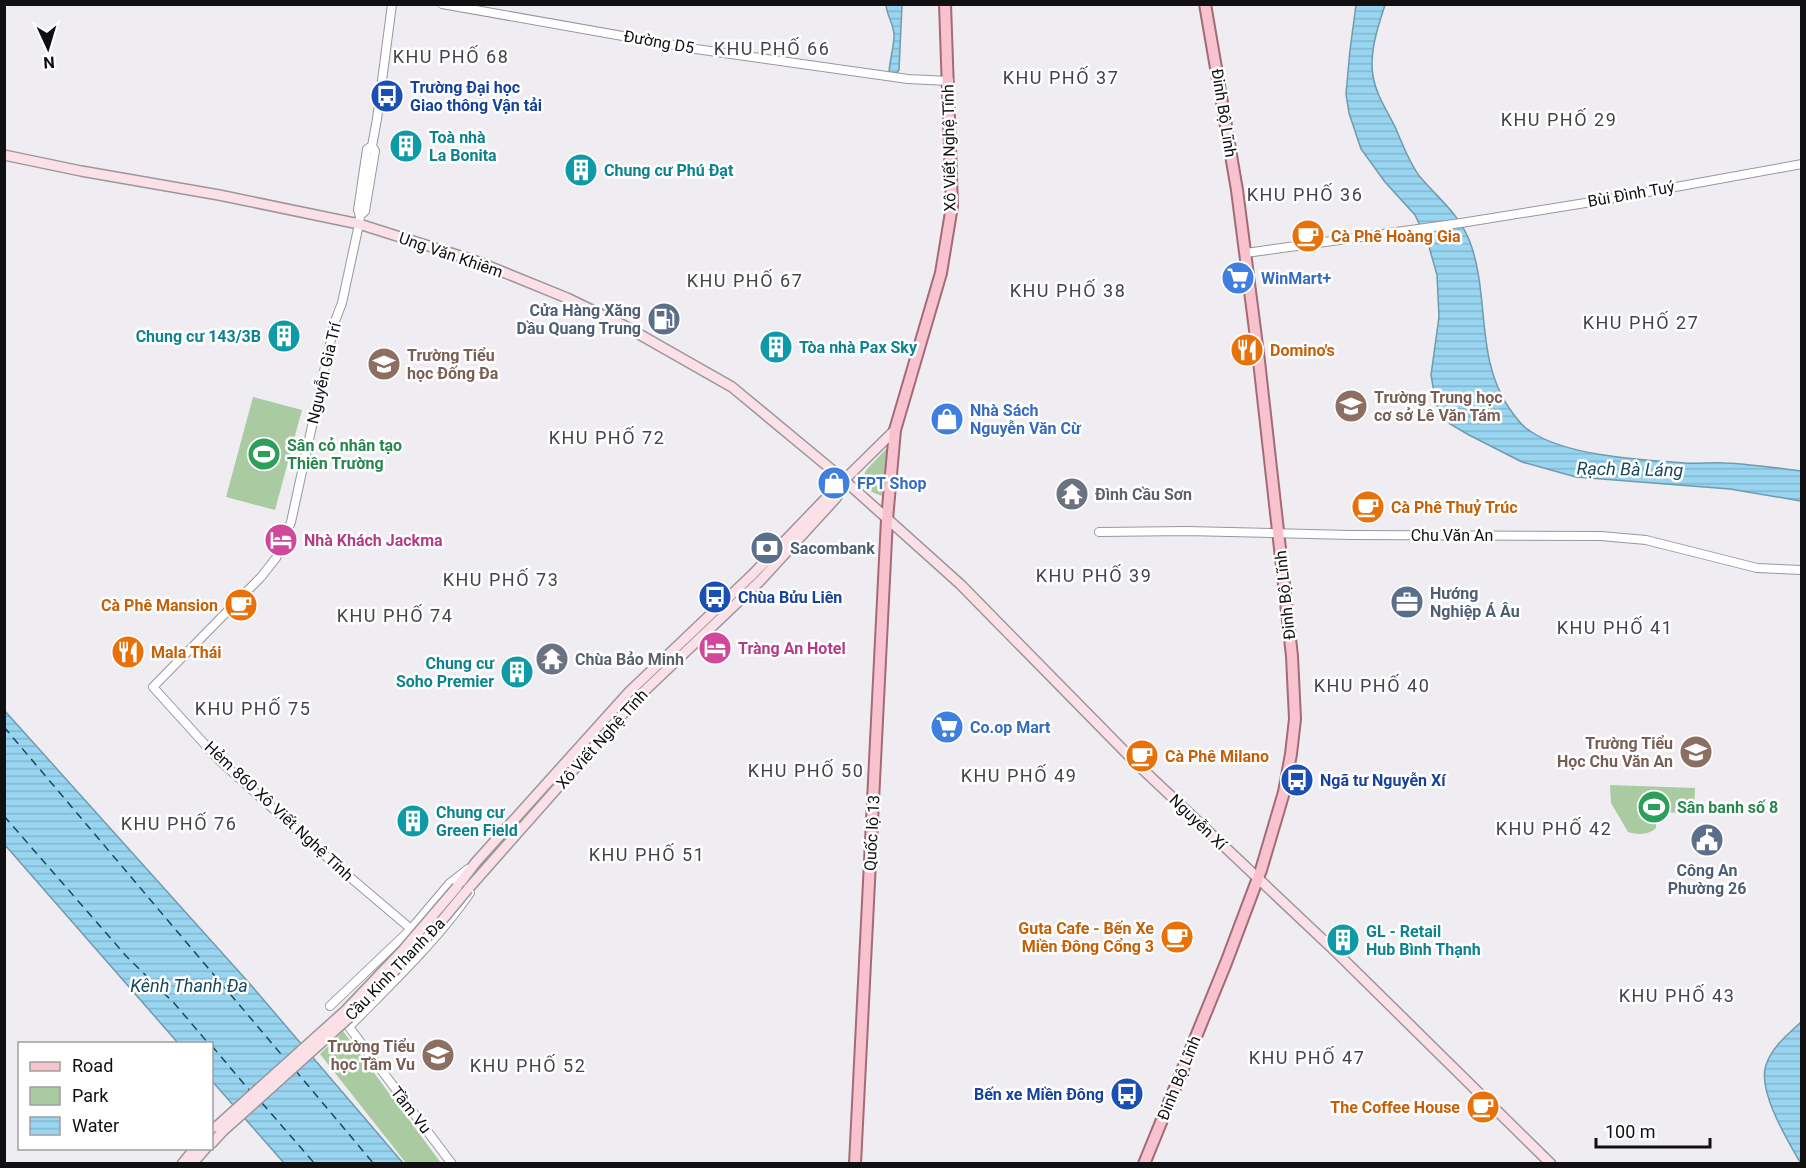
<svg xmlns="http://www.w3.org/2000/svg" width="1806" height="1168" font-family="Roboto,sans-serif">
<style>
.park{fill:#aacba2}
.water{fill:url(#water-rules);stroke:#709aad;stroke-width:1.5}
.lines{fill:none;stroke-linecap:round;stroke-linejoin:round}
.ferry{stroke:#18495d;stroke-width:1.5;stroke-dasharray:8 6;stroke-linecap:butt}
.tertiary-casing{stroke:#99979b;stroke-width:10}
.secondary-casing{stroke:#99979b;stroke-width:12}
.primary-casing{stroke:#a46a78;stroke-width:14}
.tertiary{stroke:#fff;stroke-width:8}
.secondary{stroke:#fbe1e7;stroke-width:9}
.primary{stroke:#f8c3cf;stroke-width:10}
.secondary-bridge-casing{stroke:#99979b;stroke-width:12;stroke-linecap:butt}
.secondary-bridge{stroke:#fbe1e7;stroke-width:9}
.labels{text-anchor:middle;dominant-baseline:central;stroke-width:5;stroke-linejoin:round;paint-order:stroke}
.street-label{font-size:16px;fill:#100f11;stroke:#fff}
.transit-label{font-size:16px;font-weight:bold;fill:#164399;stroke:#fff;text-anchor:start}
.culture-label{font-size:16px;font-weight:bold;fill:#0d838f;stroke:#fff;text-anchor:start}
.food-label{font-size:16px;font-weight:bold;fill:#c56008;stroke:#fff;text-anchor:start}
.shop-label{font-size:16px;font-weight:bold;fill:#366cbe;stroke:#fff;text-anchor:start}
.service-label{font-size:16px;font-weight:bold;fill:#4e5e75;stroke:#fff;text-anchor:start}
.education-label{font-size:16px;font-weight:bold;fill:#785e54;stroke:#fff;text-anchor:start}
.leisure-label{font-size:16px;font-weight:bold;fill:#27864d;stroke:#fff;text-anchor:start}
.worship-label{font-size:16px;font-weight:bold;fill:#5b616d;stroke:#fff;text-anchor:start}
.hotel-label{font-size:16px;font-weight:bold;fill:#b23c85;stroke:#fff;text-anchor:start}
.neighbourhood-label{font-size:18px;letter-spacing:1.5px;fill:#454347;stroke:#fff}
.water-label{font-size:18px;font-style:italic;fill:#18495d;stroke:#fff}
</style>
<defs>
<pattern id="water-rules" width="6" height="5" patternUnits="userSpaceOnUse" patternTransform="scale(1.5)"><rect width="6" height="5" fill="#99d5f0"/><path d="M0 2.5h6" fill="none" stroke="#83b6cd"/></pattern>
</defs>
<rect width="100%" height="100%" fill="#efedf1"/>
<!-- park -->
<path class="park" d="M 253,397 L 302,410 L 275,510 L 226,497 Z
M 888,447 L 882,496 L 867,490 L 861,480 L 867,469 Z
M 1610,785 L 1695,788 L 1694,812 L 1656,813 L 1656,828 C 1649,835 1637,835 1628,832 L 1611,803 Z
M 343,1031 L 441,1163 L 406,1163 L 320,1054 Z"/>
<!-- water -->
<path class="water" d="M 886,5 L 902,5 L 899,70 L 897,73 L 893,74 L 889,72 C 890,61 893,49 894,38 C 895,25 887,17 886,5 Z
M 1356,5 L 1385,5 C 1378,26 1369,53 1373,76 C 1376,95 1388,112 1396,129 C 1403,145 1410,165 1421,178 C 1440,200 1459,214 1470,242 C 1490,296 1475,358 1509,408 C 1515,416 1521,426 1530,431 C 1566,456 1641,460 1684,463 C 1698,464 1711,462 1725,463 C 1750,464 1776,468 1801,471 L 1801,501 L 1730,489 L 1576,477 L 1522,462 L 1469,435 L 1450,424 L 1444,417 L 1436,404 L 1431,375 L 1439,317 L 1437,275 L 1428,243 L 1415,215 L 1385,182 L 1361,149 L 1349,113 L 1346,94 L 1350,50 Z
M 4,710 L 250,984 L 403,1163 L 284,1163 L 212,1081 L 212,1044 L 178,1043 L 5,845 Z
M 1801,1022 L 1802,1163 L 1801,1164 C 1788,1141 1757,1091 1766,1065 C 1772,1047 1788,1034 1801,1022 Z"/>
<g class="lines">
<!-- ferry -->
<path class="ferry" d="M 4,727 L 286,1060
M 4,816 L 127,957 L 174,1003 L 209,1044
M 212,1046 L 250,1091
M 295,1070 L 374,1164
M 262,1103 L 315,1164"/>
<!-- tertiary casing -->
<g class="tertiary-casing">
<path id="tertiary" d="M 392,4 L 377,119 L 372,146 L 367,149 L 358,210 L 360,216 L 359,224 L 342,303 L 335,321 L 291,522 L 276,558 L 261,577 L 153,687 L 219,760 L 338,867 L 411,929
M 442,4 L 696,49 L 908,79 L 949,81
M 360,216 L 365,211 L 375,151 L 372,146
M 1246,253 L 1461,223 L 1604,200 L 1802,164
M 1099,532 L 1187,531 L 1350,535 L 1601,536 L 1646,540 L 1757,568 L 1802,570
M 330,1006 L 411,929 L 449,884 L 468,869
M 452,1164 L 349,1027 C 391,984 436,942 470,893"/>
</g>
<!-- secondary casing -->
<g class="secondary-casing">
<path id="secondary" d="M 4,155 L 81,171 L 219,195 L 359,224 L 476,261 L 567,298 L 623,325 L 732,387 L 843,479 L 960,584 L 1138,765 L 1336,952 L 1551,1164
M 457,887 L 476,862 L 629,692 L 753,574 L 831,493 L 895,430
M 468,889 L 636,699 L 760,581 L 836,498 L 843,485
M 212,1143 L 223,1131
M 182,1164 L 195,1148
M 192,1164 L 206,1148"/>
</g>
<!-- primary casing -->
<g class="primary-casing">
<path id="primary" d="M 855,1164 L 887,519 L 895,430 L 941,273 L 952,206 L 945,4
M 1144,1164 L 1226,963 L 1261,870 L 1284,792 L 1291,754 L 1295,719 L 1292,656 L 1259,361 L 1237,190 L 1205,4"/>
</g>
<!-- tertiary -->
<use href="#tertiary" class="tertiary"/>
<!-- secondary -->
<use href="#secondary" class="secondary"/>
<!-- primary -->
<use href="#primary" class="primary"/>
<!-- secondary-bridge casing -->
<g class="secondary-bridge-casing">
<path id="secondary-bridge" d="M 216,1127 L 345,1011 L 404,949 L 457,887
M 223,1131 L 352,1015 L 434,930 L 468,889"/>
</g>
<!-- secondary-bridge -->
<use href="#secondary-bridge" class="secondary-bridge"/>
</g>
<!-- icons -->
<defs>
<g id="bus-disc" transform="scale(1.725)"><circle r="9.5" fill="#1a4fb4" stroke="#fff"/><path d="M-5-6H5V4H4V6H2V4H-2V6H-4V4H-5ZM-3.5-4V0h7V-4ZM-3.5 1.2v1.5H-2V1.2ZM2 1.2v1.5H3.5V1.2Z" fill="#fff"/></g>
<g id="building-disc" transform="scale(1.725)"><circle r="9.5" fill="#0f9aa8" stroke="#fff"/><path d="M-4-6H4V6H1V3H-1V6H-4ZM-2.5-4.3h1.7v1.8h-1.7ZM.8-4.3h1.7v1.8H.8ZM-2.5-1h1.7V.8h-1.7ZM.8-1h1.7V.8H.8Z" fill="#fff"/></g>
<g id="cafe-disc" transform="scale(1.725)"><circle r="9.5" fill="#e8710a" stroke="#fff"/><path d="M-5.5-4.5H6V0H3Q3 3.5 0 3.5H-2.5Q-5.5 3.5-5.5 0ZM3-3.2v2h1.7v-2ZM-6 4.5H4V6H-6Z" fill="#fff"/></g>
<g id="supermarket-disc" transform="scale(1.725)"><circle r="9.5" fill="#3f7fe0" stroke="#fff"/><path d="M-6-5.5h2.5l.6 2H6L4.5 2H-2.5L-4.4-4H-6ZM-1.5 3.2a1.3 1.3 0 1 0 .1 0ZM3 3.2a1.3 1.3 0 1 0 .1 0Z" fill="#fff"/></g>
<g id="fuel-disc" transform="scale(1.725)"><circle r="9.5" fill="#5c6f8a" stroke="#fff"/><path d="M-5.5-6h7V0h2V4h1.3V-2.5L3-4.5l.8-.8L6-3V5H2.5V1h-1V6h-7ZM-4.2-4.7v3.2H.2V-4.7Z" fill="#fff"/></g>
<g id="restaurant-disc" transform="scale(1.725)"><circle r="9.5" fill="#e8710a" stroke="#fff"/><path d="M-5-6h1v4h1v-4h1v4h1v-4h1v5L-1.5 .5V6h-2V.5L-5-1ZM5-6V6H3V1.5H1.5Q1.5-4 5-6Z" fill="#fff"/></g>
<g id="school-disc" transform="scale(1.725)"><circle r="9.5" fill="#8d6e63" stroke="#fff"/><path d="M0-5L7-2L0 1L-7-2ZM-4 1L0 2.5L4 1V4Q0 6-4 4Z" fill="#fff"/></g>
<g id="shop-disc" transform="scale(1.725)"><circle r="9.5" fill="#3f7fe0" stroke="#fff"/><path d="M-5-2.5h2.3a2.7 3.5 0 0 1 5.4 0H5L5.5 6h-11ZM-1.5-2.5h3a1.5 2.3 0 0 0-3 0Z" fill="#fff"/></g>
<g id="stadium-disc" transform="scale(1.725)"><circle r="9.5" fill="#2e9e5b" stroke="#fff"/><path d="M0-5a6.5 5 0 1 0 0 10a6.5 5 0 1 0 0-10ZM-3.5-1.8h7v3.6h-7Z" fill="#fff"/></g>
<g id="temple-disc" transform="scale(1.725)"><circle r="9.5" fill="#6b7280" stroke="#fff"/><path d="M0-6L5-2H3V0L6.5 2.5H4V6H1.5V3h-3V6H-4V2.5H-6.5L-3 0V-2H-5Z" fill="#fff"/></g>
<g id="hotel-disc" transform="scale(1.725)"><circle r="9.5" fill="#d1479c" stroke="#fff"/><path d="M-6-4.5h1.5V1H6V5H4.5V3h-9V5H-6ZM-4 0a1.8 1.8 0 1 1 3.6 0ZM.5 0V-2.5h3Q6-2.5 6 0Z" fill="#fff"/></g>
<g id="bank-disc" transform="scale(1.725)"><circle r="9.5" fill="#5c6f8a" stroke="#fff"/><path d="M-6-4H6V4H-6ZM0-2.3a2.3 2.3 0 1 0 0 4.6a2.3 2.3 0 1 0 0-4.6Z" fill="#fff"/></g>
<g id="office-disc" transform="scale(1.725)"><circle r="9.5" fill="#5c6f8a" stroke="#fff"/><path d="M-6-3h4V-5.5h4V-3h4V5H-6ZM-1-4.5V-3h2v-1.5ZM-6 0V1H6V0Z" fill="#fff"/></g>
<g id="civic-disc" transform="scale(1.725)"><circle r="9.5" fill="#5c6f8a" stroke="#fff"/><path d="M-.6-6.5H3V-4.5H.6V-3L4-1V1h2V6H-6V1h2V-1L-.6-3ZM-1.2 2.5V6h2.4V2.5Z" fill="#fff"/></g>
</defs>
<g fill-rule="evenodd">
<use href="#bus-disc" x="387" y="96"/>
<use href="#building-disc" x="406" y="146"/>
<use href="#building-disc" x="581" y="170"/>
<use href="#cafe-disc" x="1308" y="236"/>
<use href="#supermarket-disc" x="1238" y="278"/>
<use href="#fuel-disc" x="664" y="319"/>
<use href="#building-disc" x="284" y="336"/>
<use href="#building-disc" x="776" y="347"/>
<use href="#restaurant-disc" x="1247" y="350"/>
<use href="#school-disc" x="384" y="364"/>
<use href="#school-disc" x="1351" y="406"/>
<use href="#shop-disc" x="947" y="419"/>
<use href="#stadium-disc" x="264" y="454"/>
<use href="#shop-disc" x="834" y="483"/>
<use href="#temple-disc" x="1072" y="494"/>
<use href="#cafe-disc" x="1368" y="507"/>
<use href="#hotel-disc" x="281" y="540"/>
<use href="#bank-disc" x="767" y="548"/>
<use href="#bus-disc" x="715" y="597"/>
<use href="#office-disc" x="1407" y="602"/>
<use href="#cafe-disc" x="241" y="605"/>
<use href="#hotel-disc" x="715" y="648"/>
<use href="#restaurant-disc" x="128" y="652"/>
<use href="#temple-disc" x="552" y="659"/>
<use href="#building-disc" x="517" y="672"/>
<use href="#supermarket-disc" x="947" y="727"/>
<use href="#school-disc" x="1696" y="752"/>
<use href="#cafe-disc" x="1142" y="756"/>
<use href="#bus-disc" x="1297" y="780"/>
<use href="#stadium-disc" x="1654" y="807"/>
<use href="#building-disc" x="413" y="821"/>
<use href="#civic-disc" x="1707" y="840"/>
<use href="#cafe-disc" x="1177" y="937"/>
<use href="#building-disc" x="1343" y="940"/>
<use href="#school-disc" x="438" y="1055"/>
<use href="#bus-disc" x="1127" y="1094"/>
<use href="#cafe-disc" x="1483" y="1107"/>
</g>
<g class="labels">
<!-- street labels -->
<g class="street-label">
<text transform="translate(659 42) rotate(10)">Đường D5</text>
<text transform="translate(1224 113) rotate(81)">Đinh Bộ Lĩnh</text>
<text transform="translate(949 148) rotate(-91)">Xô Viết Nghệ Tĩnh</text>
<text transform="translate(1631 194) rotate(-10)">Bùi Đình Tuý</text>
<text transform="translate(451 255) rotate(19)">Ung Văn Khiêm</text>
<text transform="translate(324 373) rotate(-77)">Nguyễn Gia Trí</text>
<text x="1452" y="535">Chu Văn An</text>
<text transform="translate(1285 595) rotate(-96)">Đinh Bộ Lĩnh</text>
<text transform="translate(602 739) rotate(-48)">Xô Viết Nghệ Tĩnh</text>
<text transform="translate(279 811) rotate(43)">Hẻm 860 Xô Viết Nghệ Tĩnh</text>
<text transform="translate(1198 822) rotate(44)">Nguyễn Xí</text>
<text transform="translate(872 833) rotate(-87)">Quốc lộ 13</text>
<text transform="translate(395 969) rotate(-46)">Cầu Kinh Thanh Đa</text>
<text transform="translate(1179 1078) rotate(-68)">Đinh Bộ Lĩnh</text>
<text transform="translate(411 1110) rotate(52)">Tầm Vu</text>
</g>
<!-- transit labels -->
<g class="transit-label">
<text x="410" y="87">Trường Đại học<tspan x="410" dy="18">Giao thông Vận tải</tspan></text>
<text x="738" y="597">Chùa Bửu Liên</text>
<text x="1320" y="780">Ngã tư Nguyễn Xí</text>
<text x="1104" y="1094" text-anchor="end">Bến xe Miền Đông</text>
</g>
<!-- culture labels -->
<g class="culture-label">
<text x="429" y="137">Toà nhà<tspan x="429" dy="18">La Bonita</tspan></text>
<text x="604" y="170">Chung cư Phú Đạt</text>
<text x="261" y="336" text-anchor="end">Chung cư 143/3B</text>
<text x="799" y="347">Tòa nhà Pax Sky</text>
<text x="494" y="663" text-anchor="end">Chung cư<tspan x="494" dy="18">Soho Premier</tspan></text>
<text x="436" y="812">Chung cư<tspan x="436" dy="18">Green Field</tspan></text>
<text x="1366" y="931">GL - Retail<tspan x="1366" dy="18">Hub Bình Thạnh</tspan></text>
</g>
<!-- food labels -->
<g class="food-label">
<text x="1331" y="236">Cà Phê Hoàng Gia</text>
<text x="1270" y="350">Domino's</text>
<text x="1391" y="507">Cà Phê Thuỷ Trúc</text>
<text x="218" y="605" text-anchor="end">Cà Phê Mansion</text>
<text x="151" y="652">Mala Thái</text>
<text x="1165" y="756">Cà Phê Milano</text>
<text x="1154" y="928" text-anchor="end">Guta Cafe - Bến Xe<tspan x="1154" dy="18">Miền Đông Cổng 3</tspan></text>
<text x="1460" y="1107" text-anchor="end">The Coffee House</text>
</g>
<!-- shop labels -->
<g class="shop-label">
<text x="1261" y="278">WinMart+</text>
<text x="970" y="410">Nhà Sách<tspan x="970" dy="18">Nguyễn Văn Cừ</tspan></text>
<text x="857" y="483">FPT Shop</text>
<text x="970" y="727">Co.op Mart</text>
</g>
<!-- service labels -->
<g class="service-label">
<text x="641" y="310" text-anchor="end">Cửa Hàng Xăng<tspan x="641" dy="18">Dầu Quang Trung</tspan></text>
<text x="790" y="548">Sacombank</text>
<text x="1430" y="593">Hướng<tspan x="1430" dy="18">Nghiệp Á Âu</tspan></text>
<text x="1707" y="870" text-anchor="middle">Công An<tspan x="1707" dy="18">Phường 26</tspan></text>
</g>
<!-- education labels -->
<g class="education-label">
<text x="407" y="355">Trường Tiểu<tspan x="407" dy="18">học Đống Đa</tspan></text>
<text x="1374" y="397">Trường Trung học<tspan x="1374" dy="18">cơ sở Lê Văn Tám</tspan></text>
<text x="1673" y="743" text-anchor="end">Trường Tiểu<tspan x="1673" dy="18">Học Chu Văn An</tspan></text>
<text x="415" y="1046" text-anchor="end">Trường Tiểu<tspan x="415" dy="18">học Tầm Vu</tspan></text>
</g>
<!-- leisure labels -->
<g class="leisure-label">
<text x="287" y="445">Sân cỏ nhân tạo<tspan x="287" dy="18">Thiên Trường</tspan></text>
<text x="1677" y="807">Sân banh số 8</text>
</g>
<!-- worship labels -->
<g class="worship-label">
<text x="1095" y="494">Đình Cầu Sơn</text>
<text x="575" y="659">Chùa Bảo Minh</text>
</g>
<!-- hotel labels -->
<g class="hotel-label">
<text x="304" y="540">Nhà Khách Jackma</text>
<text x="738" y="648">Tràng An Hotel</text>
</g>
<!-- neighbourhood labels -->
<g class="neighbourhood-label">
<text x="772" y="48">KHU PHỐ 66</text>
<text x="451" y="56">KHU PHỐ 68</text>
<text x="1061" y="77">KHU PHỐ 37</text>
<text x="1559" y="119">KHU PHỐ 29</text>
<text x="1305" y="194">KHU PHỐ 36</text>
<text x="745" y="280">KHU PHỐ 67</text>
<text x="1068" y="290">KHU PHỐ 38</text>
<text x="1641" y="322">KHU PHỐ 27</text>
<text x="607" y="437">KHU PHỐ 72</text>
<text x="1094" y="575">KHU PHỐ 39</text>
<text x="501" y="579">KHU PHỐ 73</text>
<text x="395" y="615">KHU PHỐ 74</text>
<text x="1615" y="627">KHU PHỐ 41</text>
<text x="1372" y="685">KHU PHỐ 40</text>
<text x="253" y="708">KHU PHỐ 75</text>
<text x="806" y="770">KHU PHỐ 50</text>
<text x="1019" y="775">KHU PHỐ 49</text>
<text x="179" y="823">KHU PHỐ 76</text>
<text x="1554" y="828">KHU PHỐ 42</text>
<text x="647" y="854">KHU PHỐ 51</text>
<text x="1677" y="995">KHU PHỐ 43</text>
<text x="1307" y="1057">KHU PHỐ 47</text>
<text x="528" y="1065">KHU PHỐ 52</text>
</g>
<!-- water labels -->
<g class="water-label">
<text transform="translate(1630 469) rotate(1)">Rạch Bà Láng</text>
<text x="189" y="985">Kênh Thanh Đa</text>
</g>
</g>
<!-- border -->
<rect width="1806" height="1168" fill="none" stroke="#100f11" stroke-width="12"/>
<!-- legend -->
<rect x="18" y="1042" width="195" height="108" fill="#ffffff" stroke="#9f9fa0" stroke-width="1.5"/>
<rect x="30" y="1062" width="30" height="9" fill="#f8c3cf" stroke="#9f9fa0" stroke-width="1.5"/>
<text x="72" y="1072" font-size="18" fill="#100f11">Road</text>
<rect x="30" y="1087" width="30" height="18" fill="#aacba2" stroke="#9f9fa0" stroke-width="1.5"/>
<text x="72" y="1102" font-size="18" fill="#100f11">Park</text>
<rect x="30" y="1117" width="30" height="18" fill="url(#water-rules)" stroke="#9f9fa0" stroke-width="1.5"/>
<text x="72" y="1132" font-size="18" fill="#100f11">Water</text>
<!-- north arrow -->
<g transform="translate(48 48) rotate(176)" stroke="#ffffff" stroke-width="4.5" paint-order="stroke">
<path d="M0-4.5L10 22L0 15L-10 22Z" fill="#100f11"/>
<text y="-9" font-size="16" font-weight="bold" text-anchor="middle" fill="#100f11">N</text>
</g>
<!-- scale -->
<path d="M1596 1138v9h114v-9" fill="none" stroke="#100f11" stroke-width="3"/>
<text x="1605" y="1138" font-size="18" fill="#100f11" stroke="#ffffff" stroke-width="4.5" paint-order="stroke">100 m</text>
</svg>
